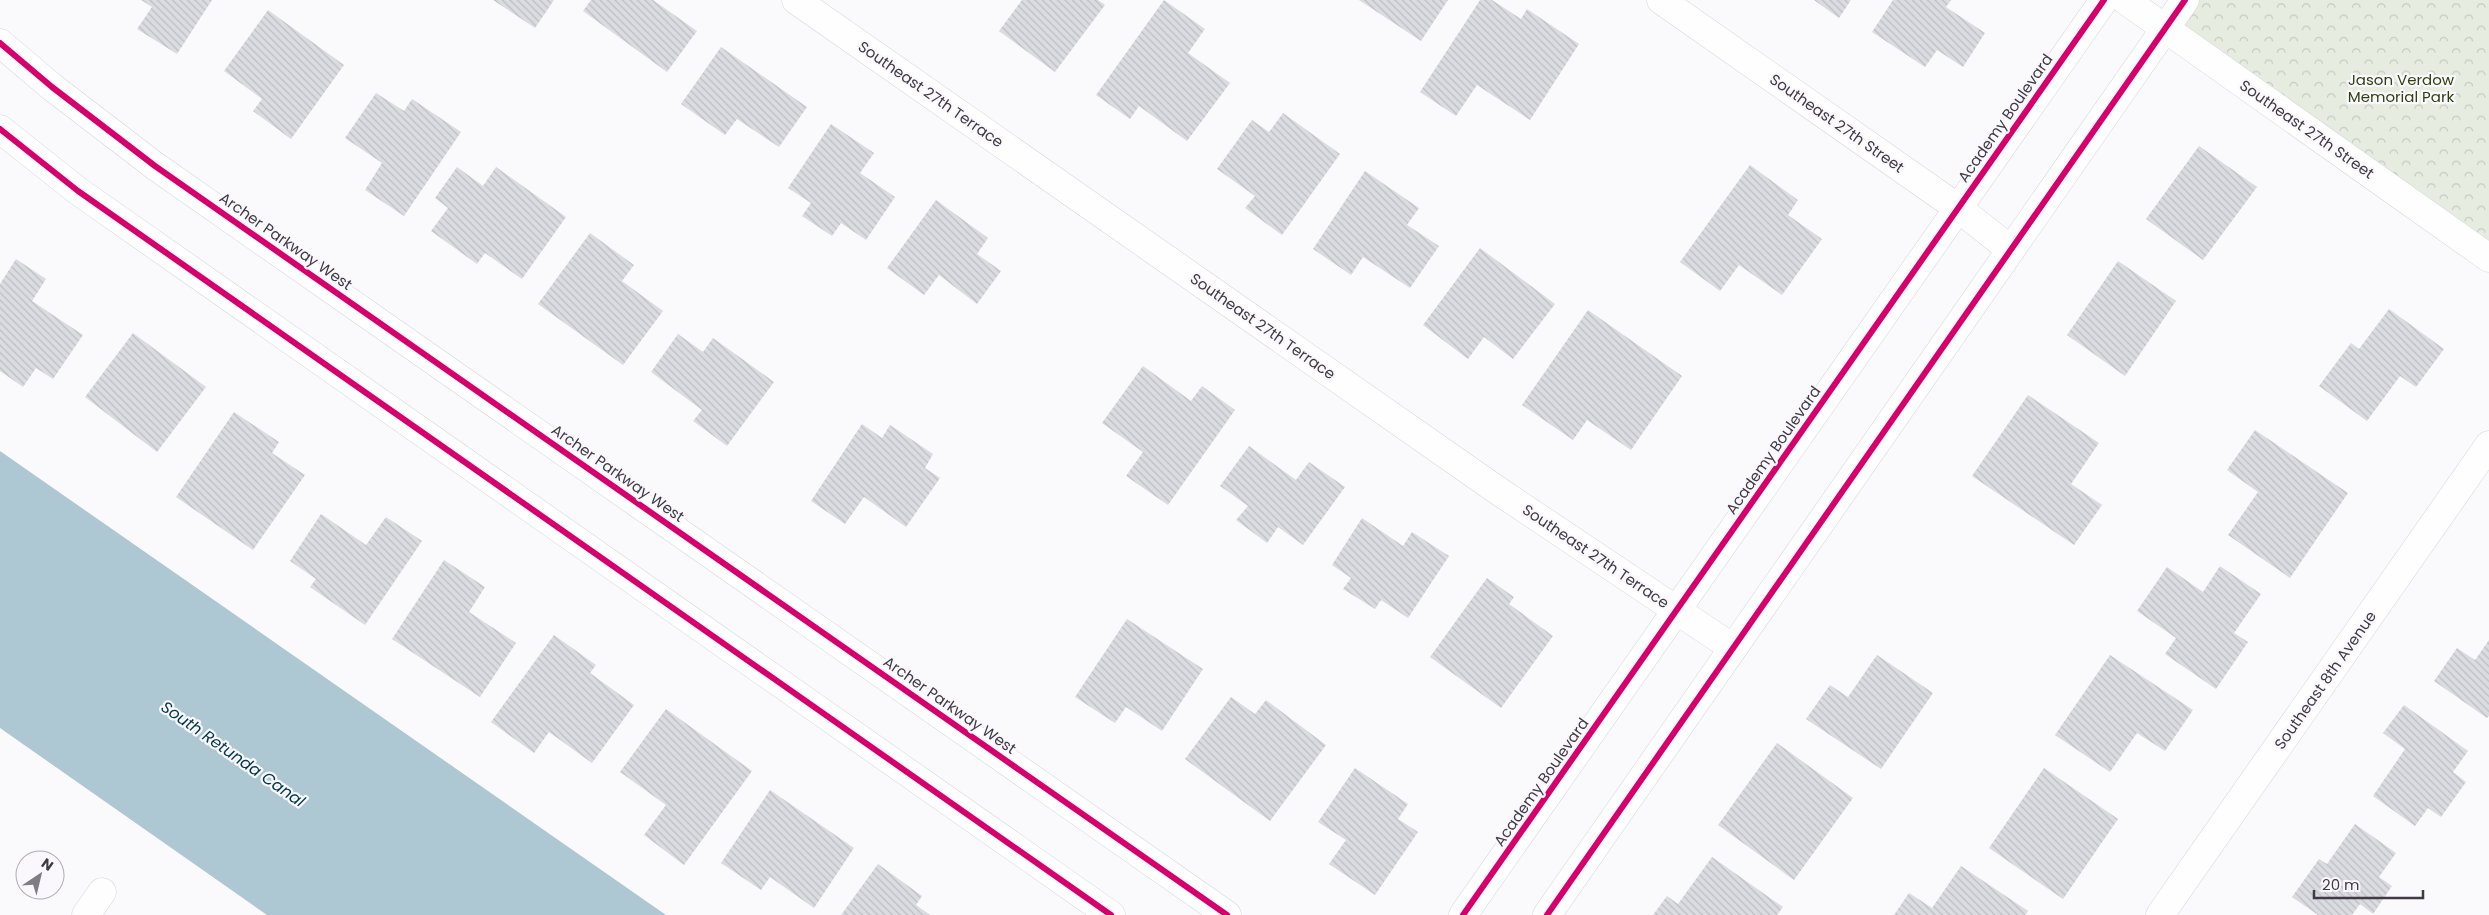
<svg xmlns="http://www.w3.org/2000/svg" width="2489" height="915" font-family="Poppins,sans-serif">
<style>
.forest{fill:url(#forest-crowns)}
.water{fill:#aec8d3}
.building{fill:url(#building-back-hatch)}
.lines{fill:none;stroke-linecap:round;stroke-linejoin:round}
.minor-casing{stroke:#d6d4da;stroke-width:29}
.tertiary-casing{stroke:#d6d4da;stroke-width:29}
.minor{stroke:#fefeff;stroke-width:28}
.tertiary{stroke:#fefeff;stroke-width:28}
.cycleway-casing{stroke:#faf8fd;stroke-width:9}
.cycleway{stroke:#d6006c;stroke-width:6}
.labels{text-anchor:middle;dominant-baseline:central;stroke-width:4.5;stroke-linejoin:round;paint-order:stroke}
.park-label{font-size:15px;fill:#2f4110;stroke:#faf8fd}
.street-label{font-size:15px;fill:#3f3a44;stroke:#faf8fd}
.water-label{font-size:16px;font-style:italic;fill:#003849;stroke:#faf8fd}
</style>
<defs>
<pattern id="forest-crowns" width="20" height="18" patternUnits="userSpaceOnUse" patternTransform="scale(1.25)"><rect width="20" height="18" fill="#e6ece0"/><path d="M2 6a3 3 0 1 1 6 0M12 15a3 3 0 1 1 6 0" fill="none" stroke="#c6cbc1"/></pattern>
<pattern id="building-back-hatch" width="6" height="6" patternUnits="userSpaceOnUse" patternTransform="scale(1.25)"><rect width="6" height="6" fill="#dbdbe2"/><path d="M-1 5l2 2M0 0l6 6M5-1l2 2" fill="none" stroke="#bdbdc3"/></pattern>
</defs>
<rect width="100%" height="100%" fill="#faf9fc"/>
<!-- forest -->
<path class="forest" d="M 2185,0 L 2489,0 L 2489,258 L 2165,29 Z"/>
<!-- water -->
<path class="water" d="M 0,451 L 666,915 L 267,915 L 0,728 Z"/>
<!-- building -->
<path class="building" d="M 141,0 L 212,0 L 177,54 L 137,29 L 152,7 Z
M 493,0 L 554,0 L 535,28 Z
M 591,0 L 653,0 L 697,31 L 667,72 L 583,11 Z
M 1022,0 L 1098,0 L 1105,5 L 1055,72 L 999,31 Z
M 1164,0 L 1205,29 L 1188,53 L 1230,83 L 1187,141 L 1139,106 L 1130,119 L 1096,95 Z
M 1359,0 L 1448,0 L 1421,41 Z
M 1480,0 L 1492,0 L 1521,19 L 1527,9 L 1579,44 L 1530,120 L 1477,85 L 1456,116 L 1420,92 Z
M 1814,0 L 1851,0 L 1839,18 Z
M 1893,0 L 1951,0 L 1946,7 L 1985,33 L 1963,67 L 1937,50 L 1925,67 L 1872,32 Z
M 268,10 L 344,65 L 291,139 L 253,111 L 262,99 L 224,71 Z
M 721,47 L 807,107 L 779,147 L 737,119 L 725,135 L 681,104 Z
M 376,93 L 404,111 L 412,99 L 461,132 L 404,216 L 365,190 L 382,163 L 345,138 Z
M 1283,113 L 1340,154 L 1282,235 L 1245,208 L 1255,196 L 1217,169 L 1252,120 L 1269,132 Z
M 831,124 L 874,153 L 860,173 L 895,197 L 866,240 L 841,223 L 832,236 L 802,216 L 811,203 L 788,188 Z
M 2199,146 L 2257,187 L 2203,260 L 2146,219 Z
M 1750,165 L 1798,200 L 1788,215 L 1822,239 L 1782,295 L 1739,265 L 1720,291 L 1680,262 Z
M 457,167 L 483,186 L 496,167 L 566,217 L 522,279 L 485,253 L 477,264 L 431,231 L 448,208 L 435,198 Z
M 1365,171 L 1419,208 L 1407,225 L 1439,246 L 1410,288 L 1363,257 L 1351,275 L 1313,249 Z
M 936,200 L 988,238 L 977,254 L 1001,271 L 977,304 L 939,275 L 924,295 L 887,268 Z
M 590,233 L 634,265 L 622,281 L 663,311 L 623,365 L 538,304 Z
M 1480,248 L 1555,304 L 1513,359 L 1484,337 L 1468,359 L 1423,325 Z
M 16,259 L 46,279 L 32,301 L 83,335 L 53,379 L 36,368 L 23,387 L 0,371 L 0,284 Z
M 2118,261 L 2176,301 L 2125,376 L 2067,335 Z
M 2389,309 L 2444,349 L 2416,387 L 2400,376 L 2367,421 L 2319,386 L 2351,343 L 2359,349 Z
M 1588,310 L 1682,376 L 1631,450 L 1587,420 L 1573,440 L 1522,405 Z
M 133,333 L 206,387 L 157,452 L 85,397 Z
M 678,334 L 703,352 L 713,338 L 774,382 L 727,446 L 693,421 L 702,410 L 651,372 Z
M 1143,366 L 1191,401 L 1202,386 L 1235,410 L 1168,505 L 1126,476 L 1143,452 L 1102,423 Z
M 2028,395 L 2099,443 L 2071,484 L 2102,505 L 2074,545 L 1972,476 Z
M 234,412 L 279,442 L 272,453 L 305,475 L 253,550 L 176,497 Z
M 862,424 L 882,438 L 890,425 L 933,454 L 925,468 L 940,478 L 906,527 L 864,497 L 845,524 L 811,501 Z
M 2255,430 L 2348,493 L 2290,578 L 2228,535 L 2258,492 L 2227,470 Z
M 1249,446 L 1296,480 L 1309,462 L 1345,487 L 1303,545 L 1278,527 L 1267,543 L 1236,520 L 1248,506 L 1220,486 Z
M 321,514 L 366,545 L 386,517 L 422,541 L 365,625 L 310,587 L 316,579 L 290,561 Z
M 1362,518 L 1403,546 L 1412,532 L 1449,556 L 1408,618 L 1381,600 L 1375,609 L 1343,589 L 1351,578 L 1332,565 Z
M 444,560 L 485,587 L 469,612 L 516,643 L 480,697 L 392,639 Z
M 2220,566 L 2261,594 L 2234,633 L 2248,642 L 2216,689 L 2165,654 L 2176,638 L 2137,611 L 2167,567 L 2203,592 Z
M 1487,578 L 1514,597 L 1509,604 L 1553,636 L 1501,708 L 1430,657 Z
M 1127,619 L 1203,669 L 1162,731 L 1126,707 L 1115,723 L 1075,697 Z
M 554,635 L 596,665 L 590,673 L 634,705 L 592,763 L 549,732 L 534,753 L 491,722 Z
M 2489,640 L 2489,716 L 2487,718 L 2434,681 L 2457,648 L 2475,660 Z
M 1877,655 L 1933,693 L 1881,769 L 1806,719 L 1830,685 L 1848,697 Z
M 2110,655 L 2193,710 L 2165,751 L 2137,733 L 2110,772 L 2055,735 Z
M 1231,697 L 1255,714 L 1266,700 L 1326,745 L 1270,821 L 1185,759 Z
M 2404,705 L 2468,751 L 2453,772 L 2466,782 L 2441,817 L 2428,808 L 2415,826 L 2373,796 L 2405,749 L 2383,733 Z
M 666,709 L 752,771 L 684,865 L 644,835 L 666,805 L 620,772 Z
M 1777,743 L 1853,798 L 1794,880 L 1718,825 Z
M 1355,768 L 1408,804 L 1398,819 L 1418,832 L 1375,895 L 1329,864 L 1346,840 L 1318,822 Z
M 2044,768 L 2118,819 L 2063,899 L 1989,848 Z
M 770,790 L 854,848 L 814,908 L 770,877 L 761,890 L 721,863 Z
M 2355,824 L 2396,853 L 2379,877 L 2392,886 L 2373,914 L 2360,904 L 2352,915 L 2318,915 L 2292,897 L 2319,859 L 2327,864 Z
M 1712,857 L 1783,907 L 1777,915 L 1653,915 L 1667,896 L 1678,904 Z
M 878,864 L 922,896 L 916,905 L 930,915 L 841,915 Z
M 1961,866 L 2028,911 L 2025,915 L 1894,915 L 1909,893 L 1932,908 Z"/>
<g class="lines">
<!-- minor casing -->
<g class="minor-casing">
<path id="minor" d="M 796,0 L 1497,490 L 1733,648
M 1661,0 L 1958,208 L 2011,250
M 2125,0 L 2489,258
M 86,915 L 102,892
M 1463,915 L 2104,0
M 1547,915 L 2185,0
M 2160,915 L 2489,445"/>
</g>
<!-- tertiary casing -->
<g class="tertiary-casing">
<path id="tertiary" d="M 0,43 L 52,87 L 155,166 L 1227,915
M 0,129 L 78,191 L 1111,915"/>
</g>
<!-- minor -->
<use href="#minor" class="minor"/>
<!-- tertiary -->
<use href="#tertiary" class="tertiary"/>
<!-- cycleway casing -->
<g class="cycleway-casing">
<path id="cycleway" d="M 0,43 L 52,87 L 155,166 L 1227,915
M 0,129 L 78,191 L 1111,915
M 1463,915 L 2104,0
M 1547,915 L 2185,0"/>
</g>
<!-- cycleway -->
<use href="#cycleway" class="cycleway"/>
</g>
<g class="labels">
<!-- park labels -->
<g class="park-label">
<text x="2401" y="79">Jason Verdow<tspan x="2401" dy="17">Memorial Park</tspan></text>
</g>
<!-- street labels -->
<g class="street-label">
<text transform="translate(931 94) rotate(35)">Southeast 27th Terrace</text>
<text transform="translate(2005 118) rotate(-55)">Academy Boulevard</text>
<text transform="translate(1837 123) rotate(35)">Southeast 27th Street</text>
<text transform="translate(2307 129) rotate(35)">Southeast 27th Street</text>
<text transform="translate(286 241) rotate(35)">Archer Parkway West</text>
<text transform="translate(1263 326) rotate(35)">Southeast 27th Terrace</text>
<text transform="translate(1773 450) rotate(-55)">Academy Boulevard</text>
<text transform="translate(618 473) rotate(35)">Archer Parkway West</text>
<text transform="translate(1596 556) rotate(34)">Southeast 27th Terrace</text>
<text transform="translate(2325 680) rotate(-55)">Southeast 8th Avenue</text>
<text transform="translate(950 705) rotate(35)">Archer Parkway West</text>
<text transform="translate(1541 782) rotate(-55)">Academy Boulevard</text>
</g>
<!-- water labels -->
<g class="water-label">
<text transform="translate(233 754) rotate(35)">South Retunda Canal</text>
</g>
</g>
<!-- north arrow -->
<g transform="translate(40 875) rotate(35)"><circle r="24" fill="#faf8fd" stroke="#afacb3"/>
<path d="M0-4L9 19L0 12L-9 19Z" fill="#807d84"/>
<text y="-8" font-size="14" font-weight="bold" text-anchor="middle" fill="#3f3a44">N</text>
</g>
<!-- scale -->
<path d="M2314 890v8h109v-8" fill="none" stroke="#3f3a44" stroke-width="2.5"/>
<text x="2322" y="890" font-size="15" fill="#3f3a44" stroke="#faf8fd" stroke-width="4" paint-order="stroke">20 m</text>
</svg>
